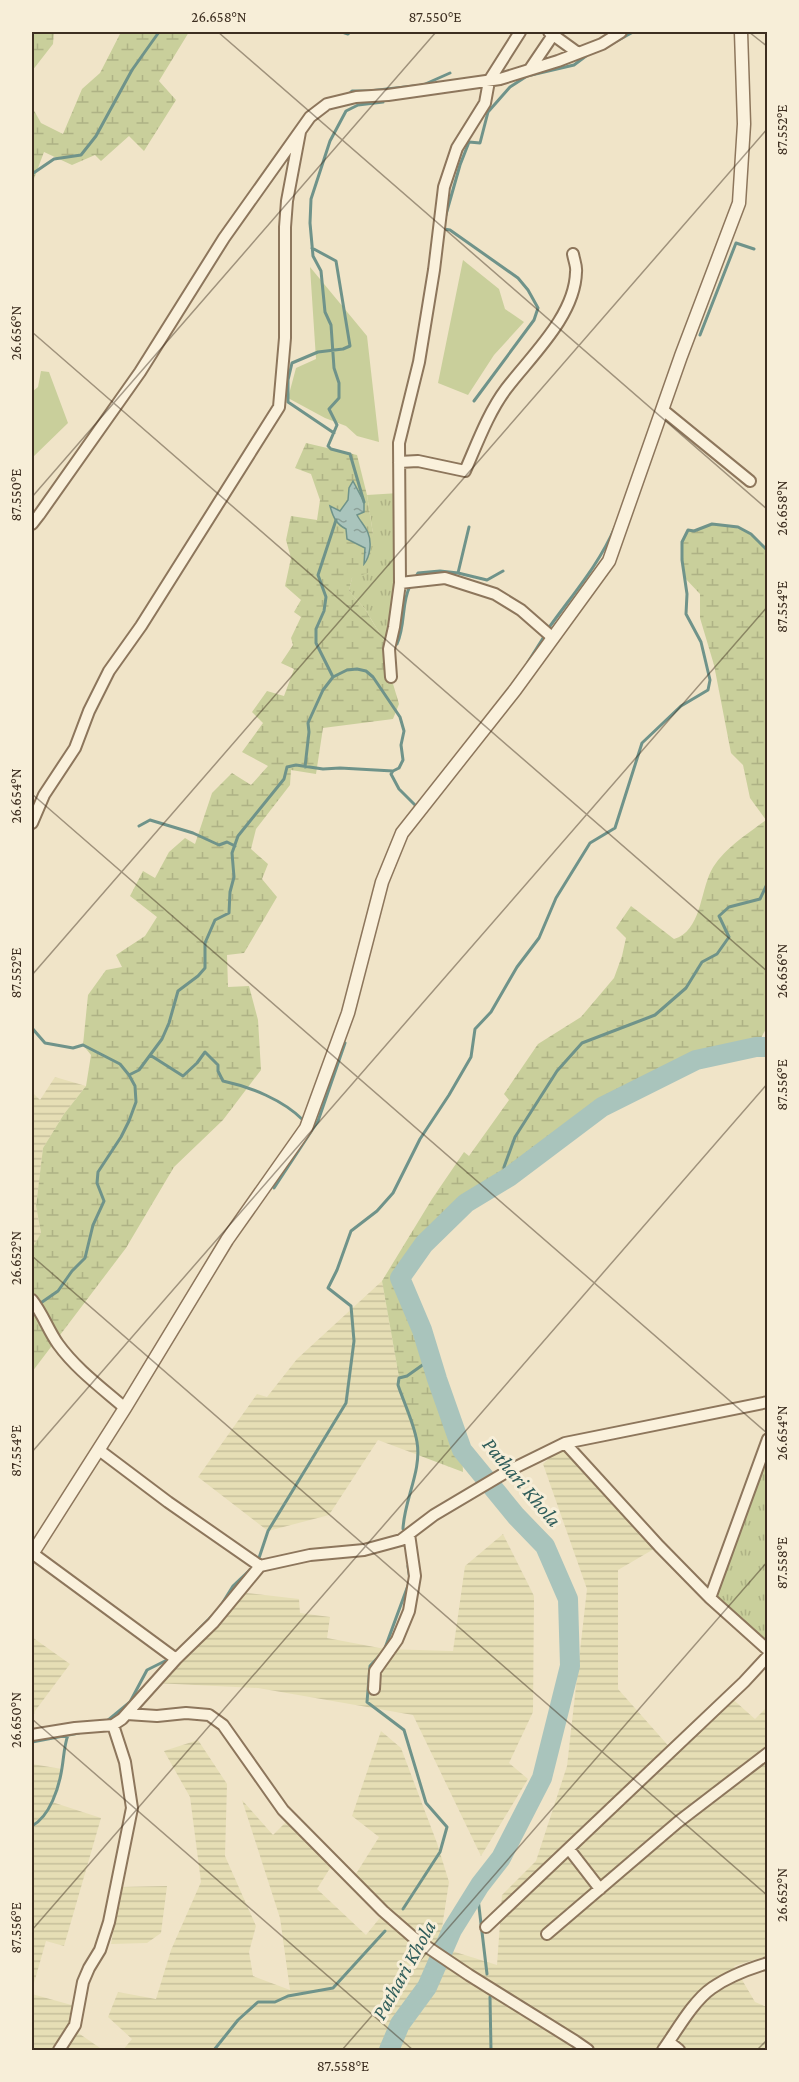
<svg xmlns="http://www.w3.org/2000/svg" width="799" height="2082" font-family="'Crimson Pro',serif">
<style>
.farmland{fill:url(#farmland-rules)}
.grass{fill:url(#grass-tufts)}
.wetland{fill:url(#wetland-marsh)}
.park{fill:#c9cf9b}
.water{fill:url(#water-ripples);stroke:#6f938a;stroke-width:1.5}
.lines{fill:none;stroke-linecap:round;stroke-linejoin:round}
.stream{stroke:#6f938a;stroke-width:3}
.river{stroke:#a9c4bc;stroke-width:20}
.minor-casing{stroke:#8d765c;stroke-width:14}
.tertiary-casing{stroke:#8d765c;stroke-width:15}
.minor{stroke:#faf1dc;stroke-width:10}
.tertiary{stroke:#faf1dc;stroke-width:12}
.ticks{fill:none;stroke:#3d2e20;stroke-width:1.5;stroke-opacity:0.45}
.labels{text-anchor:middle;dominant-baseline:central;stroke-width:6;stroke-linejoin:round;paint-order:stroke}
.water-label{font-size:21px;font-style:italic;fill:#2f5d5a;stroke:#f7eed8}
.neatline{fill:none;stroke:#3d2e20;stroke-width:2}
.ticks-label{font-size:15px;text-anchor:middle;fill:#3d2e20}
</style>
<defs>
<pattern id="farmland-rules" width="6" height="5" patternUnits="userSpaceOnUse" patternTransform="scale(1.5)"><rect width="6" height="5" fill="#e6deb5"/><path d="M0 2.5h6" fill="none" stroke="#c6bf9b"/></pattern>
<pattern id="grass-tufts" width="24" height="20" patternUnits="userSpaceOnUse" patternTransform="scale(1.5)"><rect width="24" height="20" fill="#c9cf9b"/><path d="M3 7l-1-3M5 7V3M7 7l1-3M15 17l-1-3M17 17v-4M19 17l1-3" fill="none" stroke="#aeb285"/></pattern>
<pattern id="wetland-marsh" width="20" height="14" patternUnits="userSpaceOnUse" patternTransform="scale(1.5)"><rect width="20" height="14" fill="#c9cf9b"/><path d="M1 5h8M5 5V1M11 12h8M15 12V8" fill="none" stroke="#aeb285"/></pattern>
<pattern id="water-ripples" width="26" height="14" patternUnits="userSpaceOnUse" patternTransform="scale(1.5)"><rect width="26" height="14" fill="#a9c4bc"/><path d="M2 4q2-2 4 0t4 0M15 11q2-2 4 0t4 0" fill="none" stroke="#8ba098"/></pattern>
</defs>
<rect width="100%" height="100%" fill="#f0e4c8"/>
<!-- farmland -->
<path class="farmland" d="M 55,1077 L 86,1086 L 64,1114 L 43,1148 L 36,1206 L 41,1234 L 32,1249 L 32,1092 L 40,1100 Z
M 382,1281 L 399,1377 L 398,1385 L 417,1441 L 418,1455 L 378,1440 L 329,1515 L 268,1531 L 198,1477 L 257,1394 L 267,1397 L 297,1359 Z
M 565,1443 L 659,1546 L 618,1570 L 618,1689 L 673,1751 L 728,1695 L 755,1719 L 767,1707 L 767,1956 L 734,1966 L 755,2002 L 767,2007 L 767,2050 L 123,2050 L 132,2039 L 108,2017 L 118,1992 L 156,1999 L 171,1950 L 201,1882 L 190,1797 L 164,1751 L 198,1740 L 227,1784 L 225,1856 L 256,1926 L 249,1952 L 253,1976 L 290,1990 L 280,1918 L 242,1800 L 273,1835 L 290,1818 L 332,1865 L 317,1889 L 366,1935 L 387,1909 L 354,1877 L 379,1837 L 352,1816 L 381,1731 L 401,1748 L 437,1843 L 449,1882 L 439,1947 L 497,1965 L 502,1895 L 536,1861 L 567,1766 L 587,1589 L 543,1464 Z
M 503,1534 L 534,1596 L 533,1712 L 509,1763 L 528,1779 L 481,1856 L 413,1715 L 258,1688 L 154,1683 L 238,1592 L 299,1599 L 300,1613 L 330,1617 L 327,1638 L 385,1649 L 453,1651 L 465,1566 Z
M 32,1637 L 70,1664 L 35,1711 L 32,1721 Z
M 32,1764 L 62,1769 L 52,1802 L 101,1818 L 64,1946 L 46,1941 L 32,1990 Z
M 167,1886 L 161,1933 L 147,1943 L 111,1944 L 121,1887 Z
M 32,1994 L 75,2006 L 71,2028 L 103,2050 L 32,2050 Z"/>
<!-- grass -->
<path class="grass" d="M 399,493 L 399,539 L 389,649 L 365,609 L 349,591 L 352,578 L 373,534 L 367,495 Z
M 767,1439 L 767,1650 L 710,1598 Z"/>
<!-- wetland -->
<path class="wetland" d="M 32,32 L 54,32 L 53,44 L 32,71 Z
M 121,32 L 189,32 L 159,81 L 176,100 L 144,151 L 129,136 L 101,161 L 95,155 L 72,165 L 44,152 L 32,184 L 32,107 L 41,123 L 63,134 L 82,89 L 100,73 Z
M 306,443 L 357,455 L 367,495 L 373,534 L 368,573 L 352,578 L 349,591 L 365,609 L 389,649 L 391,677 L 399,704 L 393,719 L 323,728 L 316,774 L 291,770 L 290,785 L 256,829 L 251,849 L 268,864 L 262,879 L 277,897 L 244,953 L 227,955 L 228,987 L 249,986 L 258,1020 L 261,1070 L 223,1120 L 174,1167 L 126,1248 L 32,1372 L 32,1249 L 41,1233 L 36,1206 L 43,1148 L 64,1114 L 86,1086 L 91,1055 L 83,1045 L 88,995 L 106,970 L 122,967 L 116,955 L 145,936 L 157,917 L 130,896 L 143,871 L 155,878 L 169,852 L 185,838 L 195,844 L 212,793 L 232,773 L 251,785 L 268,766 L 242,752 L 263,723 L 252,712 L 267,691 L 284,696 L 294,669 L 281,663 L 293,645 L 291,638 L 301,617 L 294,612 L 301,600 L 285,586 L 291,558 L 286,540 L 291,516 L 317,520 L 320,500 L 311,474 L 295,468 Z
M 712,524 C 744,528 745,528 767,551 L 767,1027 L 756,1047 L 696,1060 L 602,1107 L 509,1177 L 466,1203 L 424,1244 L 400,1278 L 422,1330 L 437,1379 L 462,1450 L 463,1472 L 418,1455 C 417,1428 398,1404 399,1377 L 382,1281 L 432,1199 L 464,1152 L 469,1156 L 509,1100 L 504,1094 L 538,1044 L 581,1017 L 614,978 L 622,956 L 626,938 L 616,928 L 631,906 L 674,939 C 701,931 700,893 711,871 C 722,850 747,834 766,820 L 750,798 L 743,765 L 731,753 L 714,665 L 700,618 L 700,594 L 684,577 L 682,542 L 688,530 L 694,531 Z"/>
<!-- park -->
<path class="park" d="M 463,260 L 499,289 L 505,309 L 524,322 L 494,355 L 468,395 L 438,383 Z
M 310,267 L 367,336 L 379,442 L 357,436 L 346,426 L 325,418 L 288,398 L 296,368 L 316,359 Z
M 41,371 L 49,372 L 68,423 L 32,458 L 32,392 L 38,387 Z"/>
<!-- water -->
<path class="water" d="M 353,481 L 364,502 L 364,512 L 357,515 C 360,521 366,527 368,533 C 372,542 370,557 364,564 L 365,548 L 347,539 L 346,529 C 336,524 333,517 330,506 L 340,511 L 348,500 L 349,488 Z"/>
<g class="lines">
<!-- stream -->
<path class="stream" d="M 342,32 L 348,34 L 350,32
M 606,47 L 633,32
M 348,95 L 352,91 L 369,91 L 423,85 L 450,73
M 32,174 L 54,159 L 81,155 L 96,136 L 132,70 L 159,32
M 445,218 L 460,165 L 469,142 L 480,143 L 488,112 L 510,87 L 527,76 L 574,65 L 586,56
M 444,227 L 444,229 L 450,230 L 518,278 L 528,290 L 538,308 L 534,320 L 474,401
M 312,248 L 336,261 L 350,346 L 343,349 L 318,352 L 292,363 L 288,380 L 288,402 L 334,433
M 700,335 L 736,243 L 754,249
M 364,502 L 350,454 L 331,449 L 328,446 L 337,425 L 329,409 L 339,398 L 339,383 L 334,368 L 331,325 L 325,312 L 321,271 L 313,256 L 310,223 L 311,199 L 330,141 L 346,111 L 358,105 L 383,102
M 469,527 L 458,573 L 487,580 L 503,571
M 415,578 L 418,573 L 440,571 L 458,573
M 548,629 C 572,595 599,565 615,527
M 397,644 C 406,624 401,603 410,586
M 528,662 L 545,635
M 333,677 L 347,670 L 357,669 L 366,671 L 373,677 L 400,717 L 404,731 L 401,745 L 403,760 L 399,768 L 393,771 L 391,774 L 399,789 L 416,806 L 418,805
M 305,767 L 309,732 L 308,723 L 323,690 L 333,677 L 316,643 L 316,629 L 324,611 L 326,597 L 318,575 L 336,520
M 139,826 L 150,820 L 193,833 L 219,845 L 227,842 L 235,846
M 32,1028 L 45,1043 L 73,1048 L 83,1045 L 120,1064 L 129,1075 L 135,1086 L 136,1102 L 129,1121 L 121,1137 L 98,1172 L 97,1183 L 104,1201 L 93,1225 L 85,1258 L 72,1271 L 58,1291 L 32,1309
M 150,1055 L 183,1076 L 197,1063 L 205,1052 L 218,1065 L 218,1071 L 223,1081 C 251,1087 283,1100 303,1120
M 129,1075 L 139,1070 L 162,1039 L 169,1023 L 178,991 L 198,976 L 205,968 L 205,943 L 215,920 L 229,913 L 230,892 L 234,877 L 232,853 L 238,836 L 284,779 L 287,767 L 296,765 L 323,769 L 340,768 L 393,771
M 509,1177 L 504,1167 L 515,1137 L 557,1071 L 582,1043 L 655,1015 L 686,988 L 702,962 L 717,954 L 729,937 L 719,916 L 729,907 L 760,899 L 768,882
M 274,1188 L 318,1121 L 345,1043
M 403,1529 C 404,1500 422,1471 417,1442 C 414,1423 404,1403 398,1385 L 399,1378 L 407,1376 L 431,1359
M 259,1558 L 268,1531 L 346,1403 L 354,1341 L 351,1306 L 328,1288 L 337,1270 L 351,1231 L 377,1211 L 393,1193 L 420,1139 L 449,1095 L 471,1057 L 475,1029 L 491,1012 L 517,967 L 539,938 L 556,898 L 590,843 L 615,828 L 642,743 L 681,706 L 708,690 L 710,680 L 701,642 L 686,614 L 687,594 L 682,560 L 682,542 L 688,530 L 694,531 L 712,524 L 738,527 L 751,534 L 768,551
M 220,1607 L 233,1586 L 253,1567
M 197,1631 L 214,1614
M 385,1648 L 410,1580 L 408,1566
M 382,1653 L 370,1666 L 367,1702 L 404,1730 L 426,1803 L 447,1827 L 440,1852 L 403,1909
M 104,1721 L 107,1721 L 130,1702 L 147,1670 L 167,1660
M 32,1742 L 79,1733
M 32,1826 C 50,1816 59,1788 62,1768 C 64,1756 64,1746 68,1735
M 477,1890 L 487,1974
M 490,1997 L 491,2050
M 214,2050 L 238,2020 L 258,2002 L 275,2002 L 288,1996 L 333,1988 L 385,1931"/>
<!-- river -->
<path class="river" d="M 389,2050 L 400,2024 L 427,1987 L 452,1930 L 480,1885 L 501,1858 L 542,1778 L 570,1666 L 568,1599 L 545,1546 L 516,1516 L 462,1450 L 437,1379 L 422,1330 L 400,1278 L 424,1244 L 466,1203 L 509,1177 L 602,1107 L 696,1060 L 756,1047 L 768,1047"/>
<!-- minor casing -->
<g class="minor-casing">
<path id="minor" d="M 549,32 L 578,53
M 530,69 L 553,35
M 663,410 L 750,481
M 399,462 L 418,461 L 465,471 C 477,444 488,413 506,389 C 531,356 575,316 576,272 C 577,267 574,260 573,254
M 32,524 L 39,515 L 140,372 L 224,238 L 310,117 L 327,104 L 356,97 L 388,95 L 500,79 L 558,61 L 602,44 L 621,32
M 400,583 L 445,578 L 495,594 L 521,610 L 553,638
M 391,677 L 389,649 L 394,627 L 400,583 L 399,443 L 419,362 L 434,270 L 444,187 L 457,148 L 485,103 L 489,81 L 520,32
M 32,823 L 44,795 L 75,748 L 89,711 L 109,671 L 141,626 L 279,407 L 285,338 L 285,227 L 287,201 L 300,132
M 32,1300 C 43,1314 48,1330 58,1344 C 76,1369 102,1388 125,1408
M 565,1443 L 659,1546 L 710,1598 L 768,1650
M 99,1450 L 168,1502 L 260,1566
M 32,1553 L 176,1659
M 710,1598 L 768,1439
M 374,1689 L 375,1671 L 397,1640 L 409,1611 L 415,1576 L 409,1534
M 127,1714 L 157,1716 L 186,1713 L 209,1715 L 223,1725 L 283,1810 L 383,1911 L 414,1938 L 469,1975 L 575,2041 L 588,2050
M 32,1735 L 75,1728 L 113,1725 L 122,1719 L 176,1659 L 213,1623 L 260,1566 L 310,1555 L 364,1550 L 401,1540 L 434,1515 L 508,1471 L 565,1443 L 768,1402
M 569,1849 L 600,1889
M 486,1927 L 744,1682 L 768,1656
M 547,1934 L 678,1822 L 768,1753
M 669,2042 L 679,2050
M 59,2050 L 75,2025 L 83,1982 L 89,1968 L 100,1950 L 109,1922 L 132,1808 L 125,1762 L 113,1725
M 663,2050 C 676,2032 693,2001 712,1988 C 729,1976 748,1969 768,1963"/>
</g>
<!-- tertiary casing -->
<g class="tertiary-casing">
<path id="tertiary" d="M 32,1554 L 125,1408 L 227,1240 L 306,1128 L 348,1013 L 382,882 L 402,833 L 515,690 L 609,561 L 681,356 L 739,203 L 744,124 L 741,32"/>
</g>
<!-- minor -->
<use href="#minor" class="minor"/>
<!-- tertiary -->
<use href="#tertiary" class="tertiary"/>
</g>
<!-- ticks -->
<path class="ticks" d="M 218,32 L 768,510M 749,32 L 768,47M 32,332 L 768,972M 32,497 L 436,32M 32,794 L 768,1434M 32,975 L 768,128M 32,1256 L 768,1896M 32,1452 L 768,606M 32,1719 L 413,2050M 32,1930 L 768,1083M 342,2050 L 768,1561M 757,2050 L 768,2039"/>
<g class="labels">
<!-- water labels -->
<g class="water-label">
<text transform="translate(522 1482) rotate(50)">Pathari Khola</text>
<text transform="translate(404 1970) rotate(-61)">Pathari Khola</text>
</g>
</g>
<!-- border -->
<rect width="799" height="2082" fill="none" stroke="#f7eed8" stroke-width="66"/>
<rect x="33" y="33" width="733" height="2016" class="neatline"/>
<g class="ticks-label">
<text x="219" y="22">26.658°N</text>
<text x="435" y="22">87.550°E</text>
<text transform="translate(782 130) rotate(-90)" y="5">87.552°E</text>
<text transform="translate(16 333) rotate(-90)" y="5">26.656°N</text>
<text transform="translate(16 495) rotate(-90)" y="5">87.550°E</text>
<text transform="translate(782 508) rotate(-90)" y="5">26.658°N</text>
<text transform="translate(782 607) rotate(-90)" y="5">87.554°E</text>
<text transform="translate(16 796) rotate(-90)" y="5">26.654°N</text>
<text transform="translate(782 971) rotate(-90)" y="5">26.656°N</text>
<text transform="translate(16 973) rotate(-90)" y="5">87.552°E</text>
<text transform="translate(782 1085) rotate(-90)" y="5">87.556°E</text>
<text transform="translate(16 1258) rotate(-90)" y="5">26.652°N</text>
<text transform="translate(782 1433) rotate(-90)" y="5">26.654°N</text>
<text transform="translate(16 1451) rotate(-90)" y="5">87.554°E</text>
<text transform="translate(782 1563) rotate(-90)" y="5">87.558°E</text>
<text transform="translate(16 1720) rotate(-90)" y="5">26.650°N</text>
<text transform="translate(782 1895) rotate(-90)" y="5">26.652°N</text>
<text transform="translate(16 1928) rotate(-90)" y="5">87.556°E</text>
<text x="343" y="2071">87.558°E</text>
</g>
</svg>
